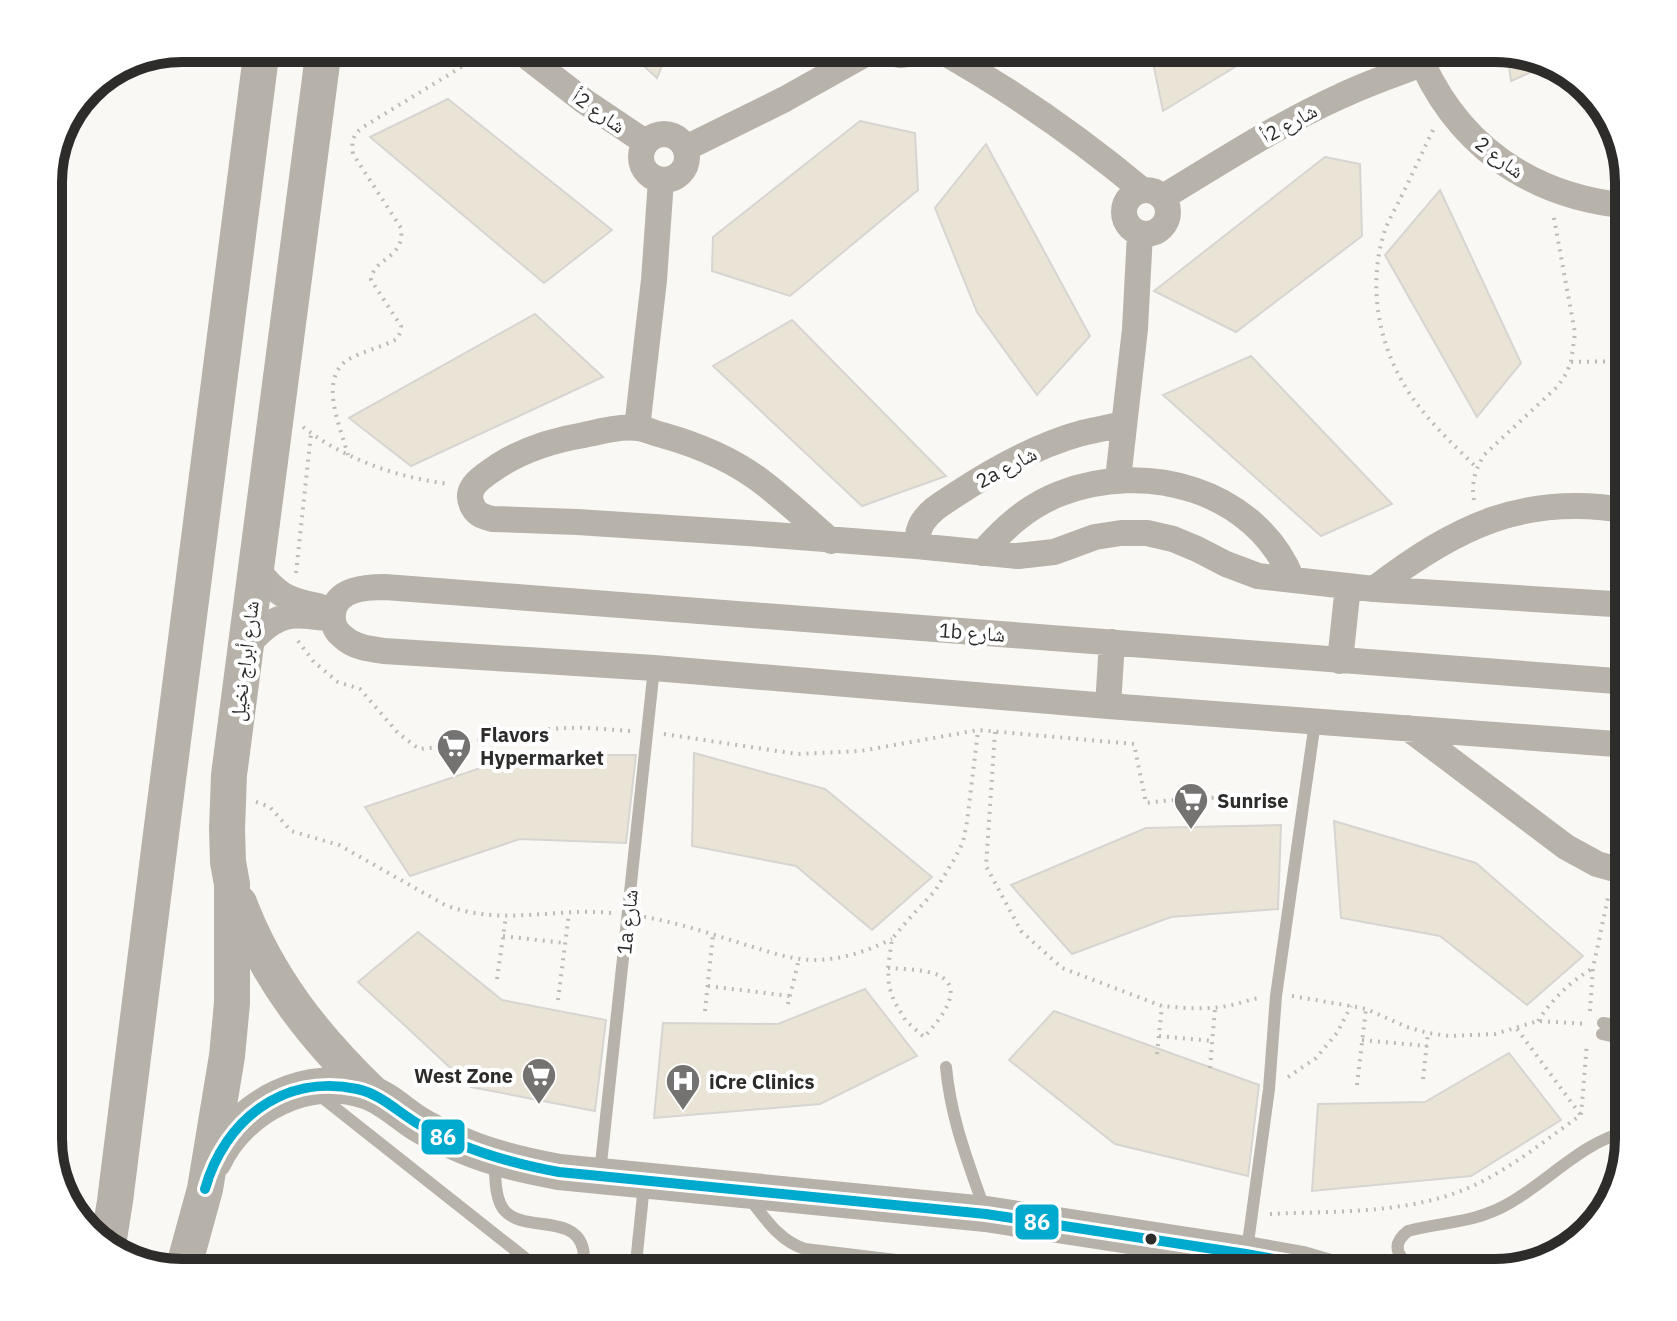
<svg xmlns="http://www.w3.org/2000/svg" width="1677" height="1321" font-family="'IBM Plex Sans','Noto Naskh Arabic',sans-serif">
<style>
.building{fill:#eae4d6;stroke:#d6d5d2;stroke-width:2}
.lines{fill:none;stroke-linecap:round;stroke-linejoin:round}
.path{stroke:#bebbb5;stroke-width:4;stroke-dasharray:2 6;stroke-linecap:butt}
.lane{stroke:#b7b3ab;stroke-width:12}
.street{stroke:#b7b3ab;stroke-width:26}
.secondary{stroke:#b6b2a9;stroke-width:36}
.bus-1-casing{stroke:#fff;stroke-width:16}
.bus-1{stroke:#00a9ce;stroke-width:10}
.bus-dot{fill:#2d2c2a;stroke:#fff;stroke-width:3}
.labels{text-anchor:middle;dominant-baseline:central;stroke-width:8;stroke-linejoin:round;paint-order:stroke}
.street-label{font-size:20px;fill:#2d2c2a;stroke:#fff}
.poi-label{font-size:20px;font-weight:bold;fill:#2d2c2a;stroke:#fff;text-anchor:start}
.rim{fill:none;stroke:#2d2c2a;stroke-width:10}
.line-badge{stroke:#fff;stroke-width:3}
.badge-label{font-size:22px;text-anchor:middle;font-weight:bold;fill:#fff}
</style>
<rect width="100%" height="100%" fill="#faf8f5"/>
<!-- building -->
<path class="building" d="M 624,48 L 669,48 L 657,78 Z
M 1150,48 L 1266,48 L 1163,111 Z
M 1507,52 L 1520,57 L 1545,66 L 1511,81 Z
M 448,99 L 612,230 L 544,283 L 370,137 Z
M 860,121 L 915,133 L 918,190 L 790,296 L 712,271 L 713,237 Z
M 986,144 L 1090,336 L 1037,395 L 977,312 L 935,208 Z
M 1325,157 L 1360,164 L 1362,236 L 1236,332 L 1154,291 Z
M 1440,190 L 1521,363 L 1477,417 L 1385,255 Z
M 535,314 L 603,377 L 411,466 L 349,418 Z
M 792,320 L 946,476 L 862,506 L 713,366 Z
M 1251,356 L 1392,504 L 1321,536 L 1163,395 Z
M 694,753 L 825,789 L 932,877 L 872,930 L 796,866 L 692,846 Z
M 519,755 L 636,755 L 626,843 L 520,839 L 410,876 L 365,807 Z
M 1334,821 L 1476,863 L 1583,956 L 1527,1005 L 1440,936 L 1341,918 Z
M 1281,825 L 1278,909 L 1171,917 L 1072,954 L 1011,885 L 1146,828 Z
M 418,932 L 502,1000 L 606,1020 L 595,1111 L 471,1087 L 358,982 Z
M 865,989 L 917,1056 L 820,1104 L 654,1118 L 663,1023 L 778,1024 Z
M 1054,1011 L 1259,1085 L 1248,1176 L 1115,1144 L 1009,1060 Z
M 1509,1053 L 1561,1120 L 1471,1176 L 1312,1191 L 1318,1104 L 1425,1102 Z"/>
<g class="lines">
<!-- path -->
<path class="path" d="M 1433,130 C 1422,153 1412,175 1401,197 C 1396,208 1389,219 1385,230 C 1366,288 1379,351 1414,400 C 1432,425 1455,446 1477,468
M 1571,362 L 1629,361
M 303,427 C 344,459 398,478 450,484
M 348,455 C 341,428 316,376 351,358 C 365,351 382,347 397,339 L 400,333 L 401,326 L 371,280 C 374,256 405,260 401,228 L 353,154 C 351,142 353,134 363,127 L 491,49
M 1474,500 C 1471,483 1475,470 1484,455 L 1558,386 L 1566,374 L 1571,362 L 1575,333 L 1553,213
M 296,573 L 311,434
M 298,641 L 314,662 L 338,682 L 360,689 L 398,733 L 419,749 C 469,745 518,729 569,728 C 589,727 611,730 632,731
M 995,732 L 986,866 L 1021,931 L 1062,968 L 1162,1006 C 1183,1008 1206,1010 1227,1006 C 1238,1004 1248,1000 1259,998
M 664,734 L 797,754 L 861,751 L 978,730 L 1134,744 L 1146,803 C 1194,797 1239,795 1287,802
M 256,802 L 270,807 L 291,831 L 339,845 L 445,905 C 503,927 553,907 612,913
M 644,917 C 681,923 717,936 753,947 C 773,953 793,960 814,960 C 842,960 867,951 892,939
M 503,936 L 564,943
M 888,968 C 902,969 919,969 932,973 C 971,984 939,1021 924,1037 L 906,1021 L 894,1001 L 889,986 L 888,968 L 892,939 L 907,921 L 935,891 L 955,858 L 963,842 L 967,822 L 978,731
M 497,979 L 506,916
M 708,986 L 790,996
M 1292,996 L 1351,1006 L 1366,1009 L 1407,1027 L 1428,1033 L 1450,1036 L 1495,1034 L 1538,1021 L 1587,1024
M 558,1000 L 569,913
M 788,1004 L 799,959
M 705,1011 L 713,935
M 1590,1011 L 1593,968 L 1609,893
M 1538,1021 C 1553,998 1570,982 1593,968
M 1517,1029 L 1580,1114
M 1159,1036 L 1213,1041
M 1362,1040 L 1427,1046
M 1157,1054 L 1162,1006
M 1210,1068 L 1215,1008
M 1288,1077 L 1316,1058 L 1337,1033 L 1351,1006
M 1423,1079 L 1428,1033
M 1357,1085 L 1366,1009
M 1270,1214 C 1335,1211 1405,1214 1466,1189 C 1508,1171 1544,1141 1581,1115 L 1587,1043"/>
<!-- lane -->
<path class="lane" d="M 1603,1023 L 1629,1027
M 1602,1034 L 1629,1040
M 946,1067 C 951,1120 968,1161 985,1211
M 319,1095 L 544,1273
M 494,1161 C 496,1176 494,1197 504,1210 C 523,1233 575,1213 583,1249 C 585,1258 583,1266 579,1273
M 600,1173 L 654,668
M 749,1198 C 765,1218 779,1241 805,1249 L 1004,1273
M 1247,1250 L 1269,1089 L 1276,996 L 1315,722
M 635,1273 L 644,1185
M 1420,1273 C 1403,1262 1386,1248 1408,1231 C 1445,1221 1472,1224 1508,1204 C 1549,1181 1583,1141 1629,1131"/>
<!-- street -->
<path class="street" d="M 516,48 L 584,101 L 645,142
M 885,48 C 896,58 907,57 918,48
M 936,48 C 1011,90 1076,135 1142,190
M 1416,48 C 1453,143 1529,197 1629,206
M641 157a23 23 0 1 1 46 0a23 23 0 1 1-46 0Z
M 686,148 L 785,99 L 876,48
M1124 212a22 22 0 1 1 44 0a22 22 0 1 1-44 0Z
M 1163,197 C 1221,162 1279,124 1341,96 C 1368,83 1395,74 1422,64
M 637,428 L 654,280 L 661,180
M 1118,479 L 1135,329 L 1140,233
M 831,541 C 809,522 788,502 766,485 C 736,461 698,445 662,435 C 654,433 646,429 638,428 C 621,426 601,431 584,435 C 554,440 523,450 498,466 C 484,476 462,487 473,507 C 477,515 484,517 493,519 L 577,522 L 747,533 L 916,546 L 1018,556 L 1054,552 L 1095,537 L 1121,533 L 1147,533 L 1173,539 L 1197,549 L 1226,564 L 1258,576 L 1374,589 L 1629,605
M 916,546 C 917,538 918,530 922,523 C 930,510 943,503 955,495 C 993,470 1037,445 1082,433 C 1095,430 1110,427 1124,424
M 982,553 C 1004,528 1028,506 1059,494 C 1145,460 1255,489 1292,579
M 256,568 C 276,594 286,600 318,606
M 1374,589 C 1455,527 1525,492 1629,511
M 246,647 C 277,611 288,613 333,619
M 1340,661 L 1348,586
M 1108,706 L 1112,642
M 1408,728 L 1566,847 L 1597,864 L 1629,873
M 1629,745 L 1108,706 L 654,668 L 384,651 C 369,649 353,647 342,636 C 335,631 332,622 333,613 C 336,589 365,587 385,587 L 1629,682"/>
<!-- secondary -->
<path class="secondary" d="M 239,903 C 268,979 314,1037 372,1093
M 214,1161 C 240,1106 309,1070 368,1092 C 385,1098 400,1112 415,1122 C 430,1132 447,1139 464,1146 C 494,1159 527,1166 559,1172 L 986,1214 L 1246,1254 L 1302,1264 L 1333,1273
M 108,1245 L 115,1201 L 161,834 L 262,48
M 182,1273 L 205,1189 L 227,1056 L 232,1003 L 232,884 L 228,862 L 227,829 L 229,775 L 324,48"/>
<!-- bus-1 casing -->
<g class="bus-1-casing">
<path id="bus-1" d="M 205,1189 C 224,1121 283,1073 357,1089 C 381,1094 399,1113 420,1125 C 464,1150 510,1163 559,1172 L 986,1214 L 1246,1254 L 1302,1264 L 1333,1273"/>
</g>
<!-- bus-1 -->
<use href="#bus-1" class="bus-1"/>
</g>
<!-- icons -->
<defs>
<g id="supermarket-pin" transform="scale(1.8)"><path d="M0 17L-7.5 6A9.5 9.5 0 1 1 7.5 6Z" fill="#757371" stroke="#fff"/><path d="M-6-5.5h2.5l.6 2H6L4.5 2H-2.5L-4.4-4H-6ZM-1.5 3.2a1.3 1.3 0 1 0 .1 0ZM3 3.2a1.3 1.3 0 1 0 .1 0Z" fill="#fff"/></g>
<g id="hospital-pin" transform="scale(1.8)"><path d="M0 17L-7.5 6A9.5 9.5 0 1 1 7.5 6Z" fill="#757371" stroke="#fff"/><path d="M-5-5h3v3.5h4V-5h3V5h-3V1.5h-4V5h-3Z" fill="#fff"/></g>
</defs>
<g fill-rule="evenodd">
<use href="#supermarket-pin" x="454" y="746"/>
<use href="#supermarket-pin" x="1191" y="800"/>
<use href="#supermarket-pin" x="539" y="1075"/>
<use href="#hospital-pin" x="683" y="1081"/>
</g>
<!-- markers -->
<circle class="bus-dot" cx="1151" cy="1239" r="7"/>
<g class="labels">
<!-- street labels -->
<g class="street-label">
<text transform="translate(599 111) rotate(35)">شارع 2أ</text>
<text transform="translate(1289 123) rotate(-29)">شارع 2أ</text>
<text transform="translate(1500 157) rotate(37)">شارع 2</text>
<text transform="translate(1006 467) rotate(-28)">2a شارع</text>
<text transform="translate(972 632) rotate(4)">1b شارع</text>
<text transform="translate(244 661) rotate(-83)">شارع أبراج نخيل</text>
<text transform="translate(627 922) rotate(-84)">1a شارع</text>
</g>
<!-- poi labels -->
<g class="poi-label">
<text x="480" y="734">Flavors<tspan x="480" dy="23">Hypermarket</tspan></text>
<text x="1217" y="800">Sunrise</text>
<text x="513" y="1075" text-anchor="end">West Zone</text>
<text x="709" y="1081">iCre Clinics</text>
</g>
</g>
<!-- crop -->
<path d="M0 0H1677V1321H0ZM182 62H1495A120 120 0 0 1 1615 182V1139A120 120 0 0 1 1495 1259H182A120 120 0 0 1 62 1139V182A120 120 0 0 1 182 62Z" fill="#fff" fill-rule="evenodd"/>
<path class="rim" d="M182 62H1495A120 120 0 0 1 1615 182V1139A120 120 0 0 1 1495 1259H182A120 120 0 0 1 62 1139V182A120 120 0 0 1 182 62Z"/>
<g class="line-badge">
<rect x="420" y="1118" width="46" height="38" rx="8" fill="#00a9ce"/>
<rect x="1014" y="1203" width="46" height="38" rx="8" fill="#00a9ce"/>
</g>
<g class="badge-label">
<text x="443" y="1145">86</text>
<text x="1037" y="1230">86</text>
</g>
</svg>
